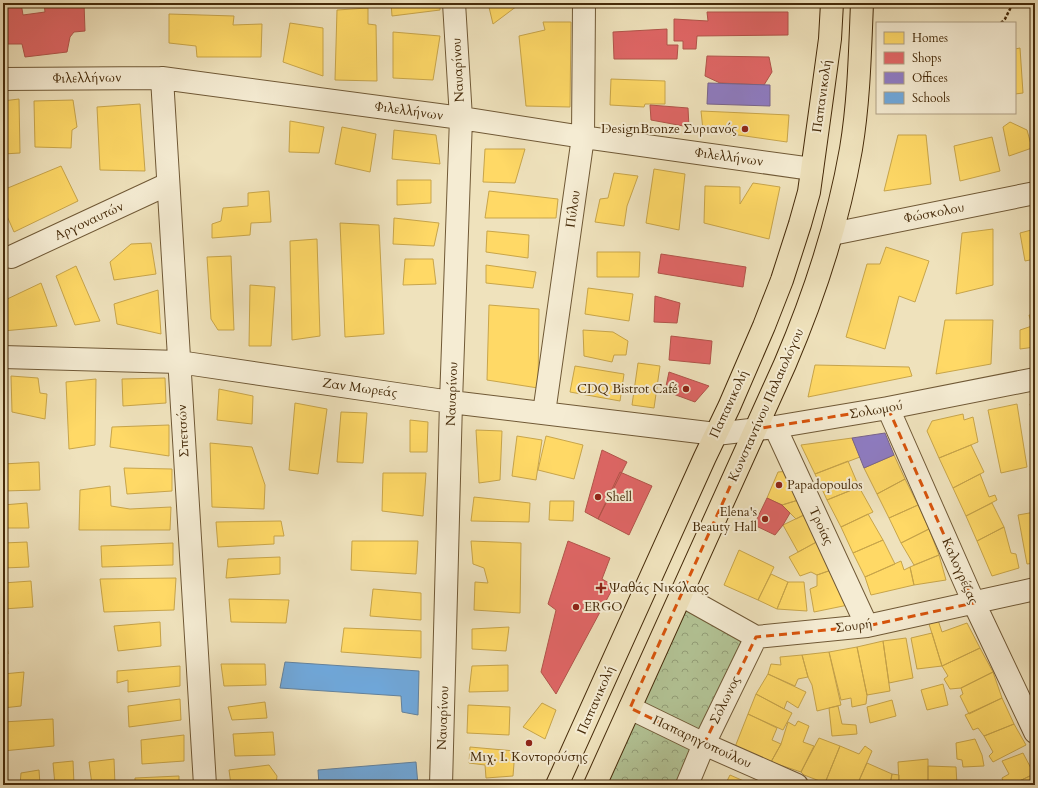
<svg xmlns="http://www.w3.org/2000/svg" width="1038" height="788" font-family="Cardo,serif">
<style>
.forest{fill:url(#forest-crowns);stroke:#7c7850}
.homes{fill:#ffd966;stroke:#c8a54a}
.shops{fill:#e06666;stroke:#b2544a}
.offices{fill:#8e7cc3;stroke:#78648c}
.schools{fill:#6fa8dc;stroke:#63829d}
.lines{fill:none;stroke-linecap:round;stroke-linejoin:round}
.minor-casing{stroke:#705936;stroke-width:24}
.major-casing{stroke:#462b0a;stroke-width:24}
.path{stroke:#462b0a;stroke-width:2.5;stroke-dasharray:3 2;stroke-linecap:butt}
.minor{stroke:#f5ecd3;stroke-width:22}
.major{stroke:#efe2bc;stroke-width:22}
.marked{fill:none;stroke:#d8540c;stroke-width:3;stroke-dasharray:8 5;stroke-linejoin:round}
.poi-dot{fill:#8f2418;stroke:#f5ecd3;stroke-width:1.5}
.labels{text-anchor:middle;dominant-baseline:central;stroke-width:4;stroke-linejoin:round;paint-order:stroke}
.street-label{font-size:13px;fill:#462b0a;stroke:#f5ecd3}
.poi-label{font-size:13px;fill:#462b0a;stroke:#f5ecd3;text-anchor:start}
</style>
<defs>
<pattern id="forest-crowns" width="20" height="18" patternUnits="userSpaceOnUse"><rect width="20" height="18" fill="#b3c496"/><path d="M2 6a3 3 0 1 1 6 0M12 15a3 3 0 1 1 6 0" fill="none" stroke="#939f79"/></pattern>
</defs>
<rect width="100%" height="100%" fill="#efe2bc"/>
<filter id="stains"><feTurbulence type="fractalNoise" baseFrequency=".005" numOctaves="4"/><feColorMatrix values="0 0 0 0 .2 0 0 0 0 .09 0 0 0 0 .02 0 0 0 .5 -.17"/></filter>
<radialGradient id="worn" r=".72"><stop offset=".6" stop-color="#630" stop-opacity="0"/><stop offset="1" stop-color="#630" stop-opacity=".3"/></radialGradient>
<!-- forest -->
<path class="forest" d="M 687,609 L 748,637 L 703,736 L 641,707 Z
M 636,719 L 697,747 L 680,785 L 606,785 Z"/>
<!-- homes -->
<path class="homes" d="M 391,3 L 440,3 L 440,10 L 392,16 Z
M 488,3 L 521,3 L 493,24 Z
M 368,8 L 368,24 L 376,25 L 377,81 L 335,80 L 337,10 Z
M 169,14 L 234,16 L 233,25 L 262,24 L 261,57 L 197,57 L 196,46 L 169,43 Z
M 543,22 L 571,22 L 570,107 L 526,106 L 519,36 L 545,30 Z
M 290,23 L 323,28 L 323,76 L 283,62 Z
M 393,32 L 440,36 L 433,80 L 393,78 Z
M 1020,48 L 1023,93 L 1015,94 L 1015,49 Z
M 611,79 L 665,81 L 665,104 L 645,104 L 644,107 L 610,105 Z
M 19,99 L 20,153 L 3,154 L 3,101 Z
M 73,100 L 77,127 L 72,130 L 71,148 L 35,147 L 34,101 Z
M 140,104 L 145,171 L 100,170 L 97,107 Z
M 701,111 L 789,115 L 787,142 L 703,130 Z
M 290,121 L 324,127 L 319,153 L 289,152 Z
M 1010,122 L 1027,130 L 1032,148 L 1009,156 L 1003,127 Z
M 342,127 L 376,134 L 370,172 L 335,164 Z
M 394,130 L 436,135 L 440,164 L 392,159 Z
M 898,135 L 926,135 L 931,184 L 884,191 Z
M 992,137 L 1000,171 L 960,181 L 954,146 Z
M 485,149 L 525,149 L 515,183 L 483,182 Z
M 61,166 L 78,201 L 14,232 L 3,207 L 3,190 Z
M 654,169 L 685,174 L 679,230 L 646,223 Z
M 614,173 L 638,176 L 627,206 L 624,226 L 595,222 L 600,199 L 608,198 Z
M 397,180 L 431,180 L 431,203 L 397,205 Z
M 753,183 L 780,187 L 769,239 L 704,223 L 705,186 L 740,187 L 740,204 Z
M 269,191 L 271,222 L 251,223 L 250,235 L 212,238 L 212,224 L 221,221 L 223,208 L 248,206 L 248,193 Z
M 489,191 L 558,199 L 556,218 L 485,218 Z
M 394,218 L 439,223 L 434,246 L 393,244 Z
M 340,223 L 379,225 L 384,334 L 345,337 Z
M 993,229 L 993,285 L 956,294 L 962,233 Z
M 1035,229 L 1035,259 L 1025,261 L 1020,233 Z
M 487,231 L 529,235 L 528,258 L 486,252 Z
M 317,239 L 320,336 L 292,340 L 290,241 Z
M 151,243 L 156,274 L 114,280 L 110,262 L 131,244 Z
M 886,247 L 929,261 L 915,302 L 899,296 L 885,349 L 846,337 L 867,264 L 880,264 Z
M 597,252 L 640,252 L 639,277 L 597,277 Z
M 231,256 L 234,330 L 218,330 L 211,319 L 207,257 Z
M 405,259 L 433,259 L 436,284 L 403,285 Z
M 486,265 L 536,272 L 533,288 L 486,283 Z
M 76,266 L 100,321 L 75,325 L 56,276 Z
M 41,283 L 57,326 L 3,331 L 3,301 Z
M 250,285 L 275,287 L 271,346 L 249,346 Z
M 588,288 L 633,294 L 629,321 L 585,314 Z
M 158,290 L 161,334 L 117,324 L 114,304 Z
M 489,305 L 539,309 L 538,388 L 487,380 Z
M 1029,315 L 1035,315 L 1035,347 L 1020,349 L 1020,330 L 1032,326 Z
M 945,320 L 993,320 L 991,364 L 936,374 Z
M 583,330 L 613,332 L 628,341 L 626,355 L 614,355 L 612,362 L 584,356 Z
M 638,363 L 660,366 L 654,408 L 632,405 Z
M 815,365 L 909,367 L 912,376 L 808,397 Z
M 575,366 L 624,374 L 620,401 L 570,392 Z
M 11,376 L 38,378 L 40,393 L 47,394 L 45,419 L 12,412 Z
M 165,378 L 166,403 L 123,406 L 122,379 Z
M 96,379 L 95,445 L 69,449 L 66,382 Z
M 219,389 L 253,396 L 252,424 L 217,420 Z
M 295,403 L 327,409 L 318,474 L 289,470 Z
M 1035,403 L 1035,423 L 1030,404 Z
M 1017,404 L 1027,467 L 1001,473 L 988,410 Z
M 341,412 L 367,413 L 363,463 L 337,462 Z
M 963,414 L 964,420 L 973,417 L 978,442 L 939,458 L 927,431 L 932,421 Z
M 410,420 L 428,422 L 427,452 L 410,452 Z
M 169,425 L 169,456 L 110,447 L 112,427 Z
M 476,430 L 502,431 L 500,480 L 479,483 Z
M 517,436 L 542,440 L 536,480 L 512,476 Z
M 546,436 L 583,445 L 574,479 L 538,470 Z
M 852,438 L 860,457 L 815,474 L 801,445 Z
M 210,443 L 252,447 L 265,485 L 264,509 L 212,507 Z
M 971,445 L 984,472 L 953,488 L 939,458 Z
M 894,455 L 905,479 L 877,494 L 864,468 Z
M 848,461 L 859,487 L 827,500 L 815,474 Z
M 39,462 L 40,490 L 3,491 L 3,464 Z
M 124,468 L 172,469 L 172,491 L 127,494 Z
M 791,471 L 805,498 L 782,505 L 767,498 L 778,472 Z
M 383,473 L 426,473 L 423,516 L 382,511 Z
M 980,474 L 989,497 L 995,495 L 997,500 L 966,516 L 953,488 Z
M 905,479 L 918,505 L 889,518 L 877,494 Z
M 110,486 L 111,506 L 130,509 L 171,507 L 170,530 L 79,530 L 80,490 Z
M 859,487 L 873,512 L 841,527 L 827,500 Z
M 474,497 L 530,503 L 529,522 L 471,521 Z
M 805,498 L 810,512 L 796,519 L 782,505 Z
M 550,501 L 574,501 L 573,521 L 549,520 Z
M 27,503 L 29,528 L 3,528 L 3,505 Z
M 992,503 L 1004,527 L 977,541 L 966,516 Z
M 918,505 L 929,529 L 901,543 L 889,518 Z
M 810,512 L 822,539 L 798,552 L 783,525 Z
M 1035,512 L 1035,563 L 1027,564 L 1018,515 Z
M 868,514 L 883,540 L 853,553 L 841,527 Z
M 281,521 L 284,536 L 274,536 L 274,544 L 218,547 L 216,522 Z
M 1004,527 L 1011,553 L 1016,554 L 1019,568 L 992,576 L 977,541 Z
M 929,529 L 939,555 L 914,565 L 901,543 Z
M 822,539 L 837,568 L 817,575 L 811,572 L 800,576 L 789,557 Z
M 883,540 L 895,564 L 865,577 L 853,553 Z
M 352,541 L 418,541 L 416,574 L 351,570 Z
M 471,541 L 521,543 L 520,613 L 474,610 L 475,582 L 488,583 L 484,568 L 473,564 Z
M 27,542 L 29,567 L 3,568 L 3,543 Z
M 173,543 L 173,565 L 102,567 L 101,546 Z
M 739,550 L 774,567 L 758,600 L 724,585 Z
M 939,555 L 946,580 L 914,585 L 910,567 Z
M 280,557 L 280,574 L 226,578 L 228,559 Z
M 901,561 L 904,570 L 910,567 L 914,585 L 871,595 L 865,577 Z
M 837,568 L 853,604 L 814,612 L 810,589 L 817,586 L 817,575 Z
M 771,574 L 788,582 L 777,609 L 758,600 Z
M 176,578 L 174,610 L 104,612 L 100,579 Z
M 31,581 L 33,607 L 3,609 L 3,583 Z
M 788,582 L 804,582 L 807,611 L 777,609 Z
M 373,589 L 421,593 L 421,620 L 370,616 Z
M 229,599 L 289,600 L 286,623 L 231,622 Z
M 938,620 L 942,632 L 967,623 L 980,648 L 942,666 L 929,624 Z
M 160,622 L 161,646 L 118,651 L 114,626 Z
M 3,623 L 5,623 L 8,654 L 3,654 Z
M 509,627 L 506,651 L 472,649 L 472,629 Z
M 344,628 L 421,631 L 421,658 L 341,652 Z
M 932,633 L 942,666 L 917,669 L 911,638 Z
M 906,638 L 913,678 L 889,683 L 883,641 Z
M 883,641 L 890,691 L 867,695 L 857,647 Z
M 857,647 L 867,695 L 866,704 L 852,707 L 851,698 L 841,700 L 829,652 Z
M 980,648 L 993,672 L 961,688 L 950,689 L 944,679 L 948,676 L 942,666 Z
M 829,652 L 841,705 L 817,711 L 812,685 L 808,677 L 802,655 Z
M 802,655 L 808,677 L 798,679 L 795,686 L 768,674 L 771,664 L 781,665 L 780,657 Z
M 221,664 L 265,664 L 266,685 L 224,686 Z
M 508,665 L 508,691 L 469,692 L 472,666 Z
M 180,666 L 180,686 L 128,692 L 128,680 L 117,683 L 117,671 Z
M 24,672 L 21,706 L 3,708 L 3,674 Z
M 993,672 L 1002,698 L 969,714 L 960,696 L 963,694 L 961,688 Z
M 768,674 L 806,692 L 798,708 L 787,701 L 784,709 L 756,694 Z
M 943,684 L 948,705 L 927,710 L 921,690 Z
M 756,694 L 792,713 L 783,730 L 748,714 Z
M 1002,698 L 1014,724 L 984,736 L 978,728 L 973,730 L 965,715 Z
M 180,699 L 181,720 L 129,727 L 128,706 Z
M 892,700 L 896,716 L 870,723 L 867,707 Z
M 265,702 L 267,718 L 232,720 L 228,707 Z
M 542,703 L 556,710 L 545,739 L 523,727 Z
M 468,705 L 510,707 L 509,735 L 467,733 Z
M 838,706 L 842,724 L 856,725 L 857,734 L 832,736 L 829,708 Z
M 748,714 L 777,728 L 772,740 L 781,744 L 771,762 L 735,747 Z
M 53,719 L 54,746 L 3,751 L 3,722 Z
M 798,721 L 809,726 L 803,742 L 814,746 L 801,772 L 771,762 L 781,744 L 788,722 L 795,726 Z
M 1014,724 L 1026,745 L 993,762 L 989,756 L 993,752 L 984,736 Z
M 273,732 L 275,755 L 235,756 L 233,734 Z
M 184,735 L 184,761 L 142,764 L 141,740 Z
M 819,738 L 840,746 L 825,783 L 804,775 L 801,772 Z
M 975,739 L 982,755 L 984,766 L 963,767 L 962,760 L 957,759 L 956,743 Z
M 840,746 L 859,754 L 865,746 L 872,751 L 857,785 L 829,785 L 825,783 Z
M 470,747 L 515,751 L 513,776 L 486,778 L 485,765 L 469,763 Z
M 1023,753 L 1034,774 L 1011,785 L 1004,785 L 1002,778 L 1009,774 L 1002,761 Z
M 114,759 L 115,785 L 92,785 L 89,762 Z
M 928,759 L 928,785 L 899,785 L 898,762 Z
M 73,761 L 74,785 L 55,785 L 53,763 Z
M 867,763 L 892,774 L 890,785 L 857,785 Z
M 3,765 L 6,765 L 7,785 L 3,785 Z
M 269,765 L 277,776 L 276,785 L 231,785 L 229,770 Z
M 928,766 L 956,767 L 957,785 L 928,785 Z
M 39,770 L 40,785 L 20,785 L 21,773 Z
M 892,774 L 899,775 L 899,785 L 890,785 Z
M 1034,774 L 1035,785 L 1011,785 Z
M 730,775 L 753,785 L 725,785 Z
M 179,776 L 179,785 L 135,785 L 135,778 Z"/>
<!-- shops -->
<path class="shops" d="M 21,3 L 23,15 L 45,12 L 44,3 L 84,3 L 85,31 L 74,32 L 70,37 L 67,52 L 25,57 L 22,44 L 3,44 L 3,5 Z
M 707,12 L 788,12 L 788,35 L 697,36 L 696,49 L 683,49 L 683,41 L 674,41 L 674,19 L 708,21 Z
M 667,29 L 667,45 L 678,45 L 677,59 L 614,59 L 613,32 Z
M 707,56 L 769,57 L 772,72 L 764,85 L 720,83 L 705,76 Z
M 650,105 L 688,108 L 689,127 L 651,120 Z
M 661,254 L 746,267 L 743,287 L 658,273 Z
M 655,296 L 680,303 L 677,323 L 654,322 Z
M 671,336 L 712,341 L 710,364 L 669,360 Z
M 669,372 L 709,386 L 695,402 L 665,391 Z
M 602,450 L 627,462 L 598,519 L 585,512 Z
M 620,472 L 652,486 L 629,535 L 598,519 Z
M 767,498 L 782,505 L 790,513 L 783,525 L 775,535 L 754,525 Z
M 568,541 L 610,558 L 602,579 L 614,586 L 556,694 L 541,672 L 556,610 L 548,604 Z"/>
<!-- offices -->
<path class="offices" d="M 708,83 L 770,85 L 770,106 L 707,104 Z
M 885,433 L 894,455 L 864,468 L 852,438 Z"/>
<!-- schools -->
<path class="schools" d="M 285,662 L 419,671 L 418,715 L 402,712 L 401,696 L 280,688 Z
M 416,762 L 418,785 L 319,785 L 318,770 Z"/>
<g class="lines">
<!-- minor casing -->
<g class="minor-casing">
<path id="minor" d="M 162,78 L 205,785
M 3,79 L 162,78 L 461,118 L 583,137 L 812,169
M 832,234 L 1035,193
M 11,257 L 168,184
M 3,357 L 179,362 L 451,402 L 716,434 L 775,427 L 888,408 L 1035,379
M 888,408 L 974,603 L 1035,732
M 544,413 L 583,137 L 584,3
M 775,427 L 867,626
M 681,595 L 756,637 L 867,626 L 1035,589
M 630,708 L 704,744 L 797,785
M 441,785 L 451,402 L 461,118 L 454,3
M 687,785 L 704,744 L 756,637"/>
</g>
<!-- major casing -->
<g class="major-casing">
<path id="major" d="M 557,785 L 705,457 L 729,407 L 764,326 L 782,280 L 800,224 L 809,192 L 821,105 L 830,39 L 832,3
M 595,785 L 785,364 C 815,294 838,223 851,149 C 859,101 860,51 862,3"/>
</g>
<!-- path -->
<path class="path" d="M 1001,23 L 1005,19 L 1013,3"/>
<!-- minor -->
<use href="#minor" class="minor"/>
<!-- major -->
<use href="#major" class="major"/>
</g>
<!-- marked area -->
<path class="marked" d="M 888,408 L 974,603 L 867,626 L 756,637 L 704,744 L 630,708 L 756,429 Z"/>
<!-- markers -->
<g class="poi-dot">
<circle cx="745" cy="129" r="4"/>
<circle cx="686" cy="389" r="4"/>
<circle cx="779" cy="485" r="4"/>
<circle cx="598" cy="497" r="4"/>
<circle cx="765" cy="519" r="4"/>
<path d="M599 582h4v4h4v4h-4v4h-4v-4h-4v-4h4z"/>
<circle cx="576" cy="607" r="4"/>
<circle cx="529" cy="743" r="4"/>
</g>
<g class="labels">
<!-- street labels -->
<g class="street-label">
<text transform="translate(458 70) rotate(-93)">Ναυαρίνου</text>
<text transform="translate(87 78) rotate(-1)">Φιλελλήνων</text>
<text transform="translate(822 96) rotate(-82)">Παπανικολή</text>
<text transform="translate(409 111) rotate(8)">Φιλελλήνων</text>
<text transform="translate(729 157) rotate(8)">Φιλελλήνων</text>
<text transform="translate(573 209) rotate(-82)">Πύλου</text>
<text transform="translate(934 213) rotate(-11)">Φώσκολου</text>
<text transform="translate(89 221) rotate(-25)">Αργοναυτών</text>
<text transform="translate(360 388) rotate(8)">Ζαν Μωρεάς</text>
<text transform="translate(452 394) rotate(-88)">Ναυαρίνου</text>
<text transform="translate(729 404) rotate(-65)">Παπανικολή</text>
<text transform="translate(766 405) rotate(-66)">Κωνσταντίνου Παλαιολόγου</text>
<text transform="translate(876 410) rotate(-10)">Σολωμού</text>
<text transform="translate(183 431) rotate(-93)">Σπετσών</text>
<text transform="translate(821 526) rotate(65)">Τροίας</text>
<text transform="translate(960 571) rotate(66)">Καλογρέζας</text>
<text transform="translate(854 626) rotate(-7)">Σουρή</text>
<text transform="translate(596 700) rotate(-66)">Παπανικολή</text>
<text transform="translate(725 700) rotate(-64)">Σόλωνος</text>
<text transform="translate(443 718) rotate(-88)">Ναυαρίνου</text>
<text transform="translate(702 742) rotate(25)">Παπαρηγοπούλου</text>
</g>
<!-- poi labels -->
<g class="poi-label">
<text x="737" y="129" text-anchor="end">DesignBronze Συριανός</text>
<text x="678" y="389" text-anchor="end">CDQ Bistrot Café</text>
<text x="787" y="485">Papadopoulos</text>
<text x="606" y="497">Shell</text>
<text x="757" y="512" text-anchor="end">Elena's<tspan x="757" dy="15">Beauty Hall</tspan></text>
<text x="609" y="588">Ψαθάς Νικόλαος</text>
<text x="584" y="607">ERGO</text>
<text x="529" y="757" text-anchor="middle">Μιχ. Ι. Κοντορούσης</text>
</g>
</g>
<!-- margin -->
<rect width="1038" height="788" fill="none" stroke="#efe2bc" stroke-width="16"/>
<rect x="4" y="4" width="1030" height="780" fill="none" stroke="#462b0a" stroke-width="2"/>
<rect x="8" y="8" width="1022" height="772" fill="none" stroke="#462b0a"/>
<!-- legend -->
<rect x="876" y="22" width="140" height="92" fill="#f5ecd3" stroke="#af9f83"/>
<rect x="884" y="32" width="20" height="12" fill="#ffd966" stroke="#af9f83"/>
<text x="912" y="42" font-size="12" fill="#462b0a">Homes</text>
<rect x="884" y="52" width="20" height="12" fill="#e06666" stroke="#af9f83"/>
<text x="912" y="62" font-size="12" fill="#462b0a">Shops</text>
<rect x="884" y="72" width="20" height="12" fill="#8e7cc3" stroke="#af9f83"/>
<text x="912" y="82" font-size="12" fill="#462b0a">Offices</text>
<rect x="884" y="92" width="20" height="12" fill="#6fa8dc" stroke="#af9f83"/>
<text x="912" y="102" font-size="12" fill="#462b0a">Schools</text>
<rect width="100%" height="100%" filter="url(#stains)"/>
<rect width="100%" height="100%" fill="url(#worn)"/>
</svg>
